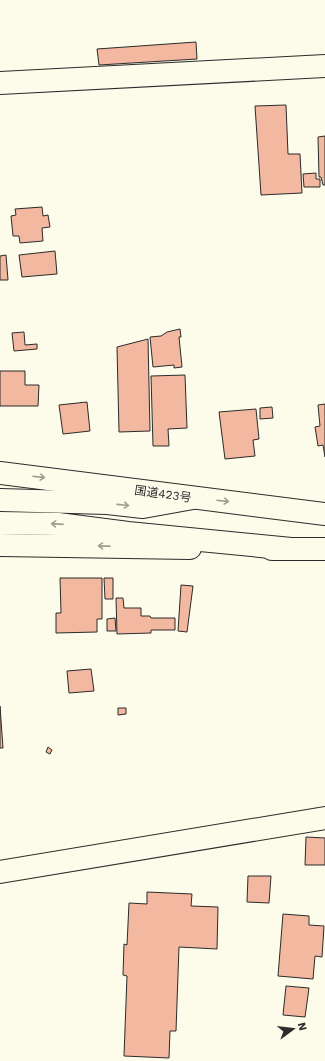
<svg xmlns="http://www.w3.org/2000/svg" width="325" height="1061" font-family="'Work Sans','Noto Sans JP',sans-serif">
<style>
.building{fill:#f2b8a0;stroke:#2b2b2b}
.lines{fill:none;stroke-linecap:round;stroke-linejoin:round}
.minor-casing{stroke:#2b2b2b;stroke-width:24}
.trunk-casing{stroke:#2b2b2b;stroke-width:24}
.motorway-casing{stroke:#2b2b2b;stroke-width:24}
.minor{stroke:#fdfbea;stroke-width:22}
.trunk{stroke:#fdfbea;stroke-width:22}
.motorway{stroke:#fdfbea;stroke-width:22}
.oneway{stroke:#9e9d94}
.labels{text-anchor:middle;dominant-baseline:central;stroke-width:3;stroke-linejoin:round;paint-order:stroke}
.street-label{font-size:12px;fill:#2b2b2b;stroke:#fdfbea}
</style>
<rect width="100%" height="100%" fill="#fdfbea"/>
<!-- building -->
<path class="building" d="M 196,42 L 197,59 L 99,65 L 97,49 Z
M 286,105 L 288,154 L 300,154 L 302,193 L 261,195 L 255,106 Z
M 325,136 L 325,185 L 323,185 L 321,177 L 319,177 L 318,137 Z
M 316,173 L 316,179 L 320,179 L 320,187 L 304,187 L 303,174 Z
M 42,207 L 43,216 L 48,215 L 50,227 L 42,228 L 43,241 L 20,243 L 19,236 L 13,236 L 11,216 L 16,215 L 15,209 Z
M 55,251 L 57,274 L 22,277 L 19,255 Z
M 6,255 L 8,280 L 0,280 L 0,256 Z
M 180,329 L 181,337 L 179,337 L 182,367 L 174,368 L 174,365 L 153,367 L 150,337 L 161,336 L 167,332 Z
M 24,332 L 25,345 L 37,344 L 37,349 L 14,351 L 12,333 Z
M 148,339 L 150,431 L 119,432 L 117,347 Z
M 0,371 L 25,371 L 25,385 L 39,385 L 38,406 L 0,406 Z
M 185,375 L 187,428 L 168,429 L 169,446 L 153,446 L 151,376 Z
M 87,402 L 90,431 L 63,434 L 59,405 Z
M 325,404 L 325,457 L 323,445 L 318,446 L 315,427 L 320,426 L 318,405 Z
M 272,407 L 273,418 L 260,419 L 260,408 Z
M 256,409 L 259,439 L 253,440 L 255,456 L 225,459 L 219,412 Z
M 60,578 L 102,578 L 102,619 L 97,619 L 97,632 L 56,633 L 56,613 L 61,613 Z
M 104,578 L 113,578 L 113,599 L 105,599 Z
M 181,585 L 193,586 L 187,632 L 178,631 Z
M 116,598 L 123,598 L 124,608 L 141,608 L 141,616 L 150,616 L 151,618 L 175,618 L 175,630 L 151,630 L 151,633 L 117,634 Z
M 115,618 L 116,631 L 107,631 L 107,619 Z
M 91,669 L 94,691 L 69,693 L 67,671 Z
M 0,706 L 3,748 L 0,748 Z
M 118,708 L 126,708 L 126,714 L 118,715 Z
M 48,747 L 52,750 L 50,754 L 46,752 Z
M 306,837 L 325,838 L 325,865 L 305,865 Z
M 248,876 L 271,876 L 269,903 L 247,902 Z
M 147,892 L 192,894 L 191,906 L 218,907 L 217,949 L 179,947 L 176,1031 L 170,1031 L 169,1058 L 124,1056 L 127,976 L 123,975 L 124,944 L 127,945 L 129,903 L 147,904 Z
M 283,914 L 309,916 L 309,925 L 324,926 L 322,957 L 315,956 L 313,979 L 278,976 Z
M 286,986 L 309,988 L 305,1017 L 283,1015 Z"/>
<g class="lines">
<!-- minor casing -->
<g class="minor-casing">
<path id="minor" d="M 0,83 L 325,66
M 0,872 L 325,818"/>
</g>
<!-- trunk casing -->
<g class="trunk-casing">
<path id="trunk" d="M 0,473 L 325,514
M 0,545 L 190,548
M 272,549 L 325,549"/>
</g>
<!-- motorway casing -->
<g class="motorway-casing">
<path id="motorway" d="M 0,500 L 107,503 L 143,507 L 193,498
M 0,523 L 58,524 L 128,533 L 291,549"/>
</g>
<!-- minor -->
<use href="#minor" class="minor"/>
<!-- trunk -->
<use href="#trunk" class="trunk"/>
<!-- motorway -->
<use href="#motorway" class="motorway"/>
</g>
<!-- one-way arrows -->
<defs><path id="oneway-shaft" d="M-6 0H5M1.5-3L5.5 0L1.5 3" fill="none" stroke-width="1.6" stroke-linecap="round" stroke-linejoin="round"/></defs>
<g class="oneway">
<use href="#oneway-shaft" transform="translate(39 477) rotate(7)"/>
<use href="#oneway-shaft" transform="translate(223 501) rotate(7)"/>
<use href="#oneway-shaft" transform="translate(123 505) rotate(6)"/>
<use href="#oneway-shaft" transform="translate(57 524) rotate(-176)"/>
<use href="#oneway-shaft" transform="translate(104 546) rotate(-179)"/>
</g>
<g class="labels">
<!-- street labels -->
<g class="street-label">
<text transform="translate(163 494) rotate(8)">国道423号</text>
</g>
</g>
<!-- north arrow -->
<g transform="translate(293 1029) rotate(75)" stroke="#fdfbea" stroke-width="3" paint-order="stroke">
<path d="M0-3L7 15L0 10L-7 15Z" fill="#2b2b2b"/>
<text y="-6" font-size="11" font-weight="bold" text-anchor="middle" fill="#2b2b2b">N</text>
</g>
</svg>
